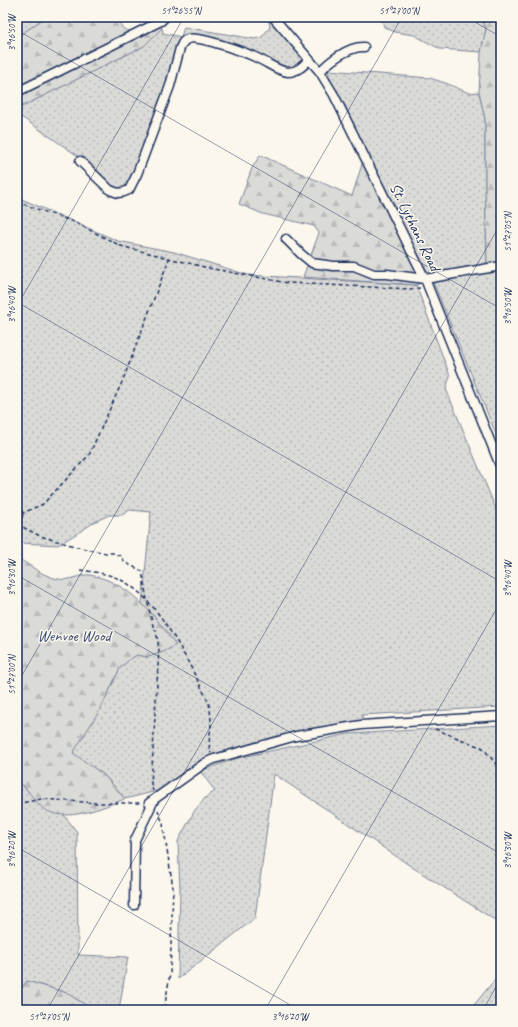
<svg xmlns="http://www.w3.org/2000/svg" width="518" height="1027" font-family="Caveat,sans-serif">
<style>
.grass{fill:url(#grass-dots);stroke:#7a849a}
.forest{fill:url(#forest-firs);stroke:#7a849a}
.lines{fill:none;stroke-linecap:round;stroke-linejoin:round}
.minor-casing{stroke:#1b2f5e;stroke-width:11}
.path{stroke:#1b2f5e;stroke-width:1.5;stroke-dasharray:4 3;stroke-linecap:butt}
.minor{stroke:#fbf7ec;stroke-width:8}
.ticks{fill:none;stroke:#1b2f5e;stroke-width:1;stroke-opacity:0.45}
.labels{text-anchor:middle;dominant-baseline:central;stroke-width:3;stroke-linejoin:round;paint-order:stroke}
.street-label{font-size:16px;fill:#1b2f5e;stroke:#fbf7ec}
.park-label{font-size:16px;fill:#415176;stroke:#fbf7ec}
.neatline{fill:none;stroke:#1b2f5e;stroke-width:1.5}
.ticks-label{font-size:10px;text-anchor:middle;fill:#1b2f5e}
</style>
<defs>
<pattern id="grass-dots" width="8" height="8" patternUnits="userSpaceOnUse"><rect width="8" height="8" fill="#dadad7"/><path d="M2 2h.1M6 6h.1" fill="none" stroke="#babbbb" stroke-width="1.8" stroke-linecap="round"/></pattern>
<pattern id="forest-firs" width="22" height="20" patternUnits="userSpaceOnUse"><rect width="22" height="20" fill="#dadad7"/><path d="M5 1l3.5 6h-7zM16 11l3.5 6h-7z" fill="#babbbb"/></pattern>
</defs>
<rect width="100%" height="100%" fill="#fbf7ec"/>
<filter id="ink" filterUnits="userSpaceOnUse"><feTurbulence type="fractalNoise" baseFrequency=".025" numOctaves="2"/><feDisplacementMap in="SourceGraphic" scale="8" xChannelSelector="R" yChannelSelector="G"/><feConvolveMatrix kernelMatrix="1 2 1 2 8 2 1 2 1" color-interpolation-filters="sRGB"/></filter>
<g filter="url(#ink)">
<!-- grass -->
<path class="grass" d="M 17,17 L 46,17 L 17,37 Z
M 268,17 L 301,54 L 302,58 L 296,68 L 288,70 L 189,36 L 182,37 L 177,47 L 171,77 L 131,185 L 125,190 L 115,190 L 78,156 L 17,114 L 17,109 L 144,46 L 162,28 L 163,33 L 181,37 L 184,27 L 255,39 L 262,37 L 270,27 Z
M 381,17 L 482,17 L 486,29 L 481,52 L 440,49 L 414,35 L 395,32 L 384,27 Z
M 328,70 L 430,78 L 448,84 L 469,93 L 479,92 L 485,119 L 485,183 L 487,265 L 428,274 L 329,77 Z
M 17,197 L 118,241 L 174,252 L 248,275 L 416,285 L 450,376 L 446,389 L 501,521 L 501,707 L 362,715 L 363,726 L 231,751 L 202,761 L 157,791 L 125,799 L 104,775 L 72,753 L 101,708 L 120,668 L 130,659 L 137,655 L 148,657 L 163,652 L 156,618 L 142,604 L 151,512 L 130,510 L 122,515 L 109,515 L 96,521 L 81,531 L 58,545 L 21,543 L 17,529 Z
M 501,270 L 501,446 L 433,282 Z
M 501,725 L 501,924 L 412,867 L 274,774 L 255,918 L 178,979 L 180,890 L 178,841 L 195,810 L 205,798 L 215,791 L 200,771 L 238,758 L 348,734 Z
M 17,779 L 44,809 L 64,815 L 77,832 L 78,955 L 128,957 L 119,1010 L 93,1010 L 67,993 L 27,981 L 17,994 Z
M 501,972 L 501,1010 L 470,1010 Z"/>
<!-- forest -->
<path class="forest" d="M 46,17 L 119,17 C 120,28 124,32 135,31 L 17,90 L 17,37 Z
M 482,17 L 501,17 L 501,263 L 487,265 L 485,183 L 485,119 L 479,92 L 481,52 L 486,29 Z
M 161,26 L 162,28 L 144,46 L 17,109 L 17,95 Z
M 260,155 L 352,196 L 363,161 L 424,282 L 416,285 L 303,277 L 319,233 L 314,226 L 263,214 L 239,204 L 252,168 Z
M 17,529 L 21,543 L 21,560 C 35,569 52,582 69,579 C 76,578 83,574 90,575 C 130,582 154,615 176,645 L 163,652 L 148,657 L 137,655 L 130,659 L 120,668 L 101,708 L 73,753 L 104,775 L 125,799 C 103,807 66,824 44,809 C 36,803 26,787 17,779 Z
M 27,981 L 67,993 L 93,1010 L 17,1010 L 17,994 Z"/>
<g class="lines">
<!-- minor casing -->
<g class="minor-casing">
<path id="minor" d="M 273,17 L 320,72 L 334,95 L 425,279 L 501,468
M 320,72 C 328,62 349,46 364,47
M 17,92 L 161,21 L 165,17
M 80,161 L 110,190 L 118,193 L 124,192 L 129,190 L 137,174 L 170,86 L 180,48 C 182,44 183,40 188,39 C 198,35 248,53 259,59 C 268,63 278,71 288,72 C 297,72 303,66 309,60
M 286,239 L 301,254 L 312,263 L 333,266 L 354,266 L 374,274 L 387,274 L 425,279 L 501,266
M 149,803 L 205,763 L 214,759 L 296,736 L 361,725 L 501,716
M 134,905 L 135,840 L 154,800"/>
</g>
<!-- path -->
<path class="path" d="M 17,202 L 74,222 L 121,246 L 208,268 L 288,283 L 410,289 L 420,288
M 17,506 L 23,513 L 43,504 L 89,455 L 123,380 L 169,259
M 17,524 L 40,536 L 81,548 L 106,553 L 113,553 L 120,556 L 126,563 L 142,571 L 147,600 L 154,630 L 156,630 L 159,649 L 151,784 L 153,791
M 21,525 L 23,513
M 80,570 C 93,572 107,573 119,579 C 160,598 189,664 209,703 C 210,710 211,716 211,723 C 211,732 207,744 211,753
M 435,729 L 483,748 L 501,770
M 17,804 L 41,799 L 97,803 L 141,803
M 158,810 L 163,824 L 173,888 L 170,974 L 164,1010"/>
<!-- minor -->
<use href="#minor" class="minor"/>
</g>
</g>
<!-- ticks -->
<path class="ticks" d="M 466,17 L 501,37M 17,30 L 501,309M 17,302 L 501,582M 17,306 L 184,17M 17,575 L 501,854M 17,684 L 402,17M 17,847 L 299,1010M 47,1010 L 501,223M 265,1010 L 501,601M 483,1010 L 501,978"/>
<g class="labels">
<!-- street labels -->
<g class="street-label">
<text transform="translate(415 227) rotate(64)">St. Lythans Road</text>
</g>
<!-- park labels -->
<g class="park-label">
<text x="74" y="636">Wenvoe Wood</text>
</g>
</g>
<!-- margin -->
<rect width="518" height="1027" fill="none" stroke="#fbf7ec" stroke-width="44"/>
<rect x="22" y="22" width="474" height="983" class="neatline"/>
<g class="ticks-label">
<text x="181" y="14">51°26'55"N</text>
<text x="399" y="14">51°27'00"N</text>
<text transform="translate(11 33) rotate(-90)" y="4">3°16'50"W</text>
<text transform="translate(507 232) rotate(-90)" y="4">51°27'05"N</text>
<text transform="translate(11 305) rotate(-90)" y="4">3°16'40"W</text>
<text transform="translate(507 307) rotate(-90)" y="4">3°16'50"W</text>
<text transform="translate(11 578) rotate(-90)" y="4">3°16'30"W</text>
<text transform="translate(507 579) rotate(-90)" y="4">3°16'40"W</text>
<text transform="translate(11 675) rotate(-90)" y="4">51°27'00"N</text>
<text transform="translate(11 850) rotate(-90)" y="4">3°16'20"W</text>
<text transform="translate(507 851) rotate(-90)" y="4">3°16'30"W</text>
<text x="49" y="1020">51°27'05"N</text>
<text x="290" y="1020">3°16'20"W</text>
</g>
</svg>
